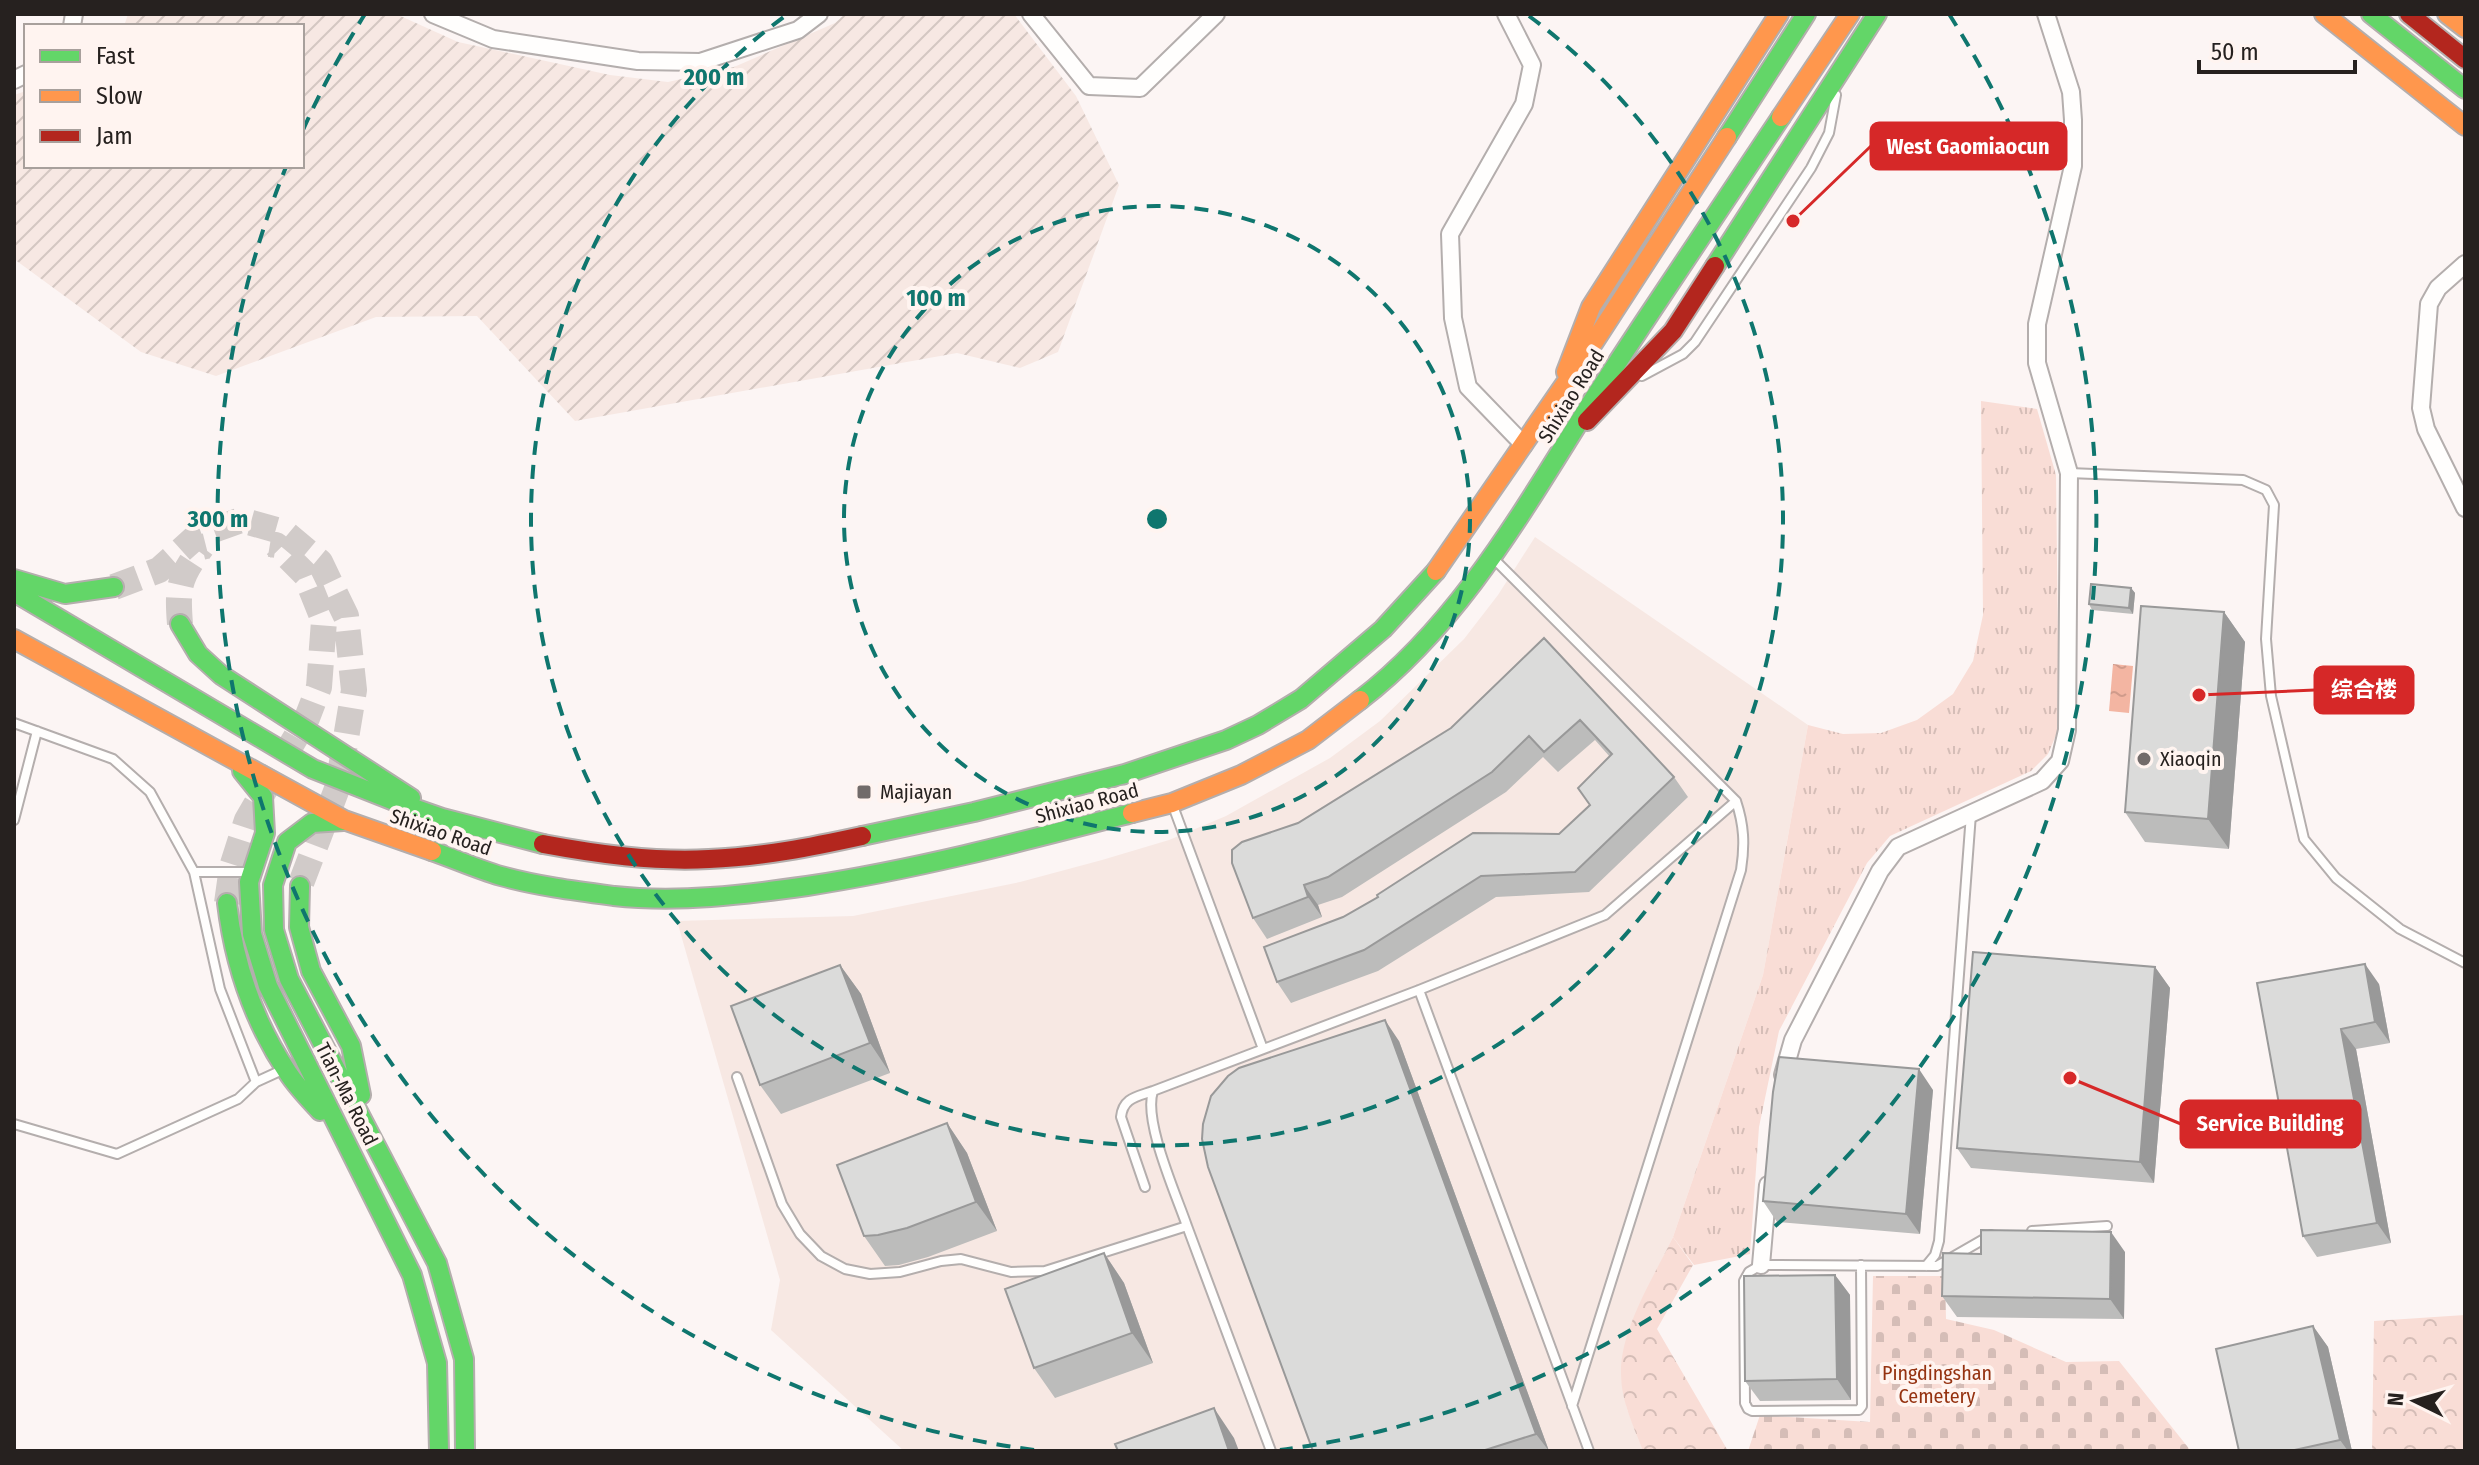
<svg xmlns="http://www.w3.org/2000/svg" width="2479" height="1465" font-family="'Fira Sans Condensed','Noto Sans SC',sans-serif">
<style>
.built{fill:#f7e8e3}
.industrial{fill:url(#industrial-furrows)}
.forest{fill:url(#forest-crowns)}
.cemetery{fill:url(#cemetery-stones)}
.park{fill:url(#park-tufts)}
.water{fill:url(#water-ripples)}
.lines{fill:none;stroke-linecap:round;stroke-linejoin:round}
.primary-tunnel{stroke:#d1cbc9;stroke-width:26;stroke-dasharray:26 13;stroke-linecap:butt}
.lane-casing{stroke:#b4aead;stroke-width:12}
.street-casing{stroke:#b4aead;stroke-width:20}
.fast-casing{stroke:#b4aead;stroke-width:22}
.slow-casing{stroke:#b4aead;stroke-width:22}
.jam-casing{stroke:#b4aead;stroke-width:22}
.lane{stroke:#fffefd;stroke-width:8}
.street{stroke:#fffefd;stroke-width:16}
.fast{stroke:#63d668;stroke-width:18}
.slow{stroke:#ff974d;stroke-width:18}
.jam{stroke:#b3261e;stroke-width:18}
.wall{fill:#bcbcbb}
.shaded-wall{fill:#999}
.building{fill:#dbdbda;stroke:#999;stroke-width:2}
.ring{fill:none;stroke:#0f766e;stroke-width:4;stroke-dasharray:14 10}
.poi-dot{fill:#716b6a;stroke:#fff4f0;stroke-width:3}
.labels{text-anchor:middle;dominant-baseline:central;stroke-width:8;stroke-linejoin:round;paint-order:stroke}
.street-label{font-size:20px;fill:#26211f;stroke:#fff4f0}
.poi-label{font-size:20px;fill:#26211f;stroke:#fff4f0;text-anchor:start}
.park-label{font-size:20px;fill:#953210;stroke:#fff4f0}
.centre{fill:#0f766e;stroke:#fff4f0;stroke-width:4}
.ring-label{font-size:24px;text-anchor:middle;font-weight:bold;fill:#0f766e;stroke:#fff4f0;stroke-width:8;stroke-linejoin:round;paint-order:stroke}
.leader{fill:none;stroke:#d62828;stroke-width:3}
.callout-dot{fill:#d62828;stroke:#fff4f0;stroke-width:3}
.callout{fill:#d62828;stroke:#d62828;stroke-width:3}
.callout-label{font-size:22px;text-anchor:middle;font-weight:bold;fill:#fff}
</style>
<defs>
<pattern id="industrial-furrows" width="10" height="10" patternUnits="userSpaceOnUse" patternTransform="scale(2)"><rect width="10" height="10" fill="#f7e8e3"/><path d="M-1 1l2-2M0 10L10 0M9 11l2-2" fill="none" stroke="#d4c7c2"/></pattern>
<pattern id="forest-crowns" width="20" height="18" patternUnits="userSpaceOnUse" patternTransform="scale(2)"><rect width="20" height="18" fill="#f9ddd6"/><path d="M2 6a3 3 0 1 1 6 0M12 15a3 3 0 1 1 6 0" fill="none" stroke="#d5bdb7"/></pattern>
<pattern id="cemetery-stones" width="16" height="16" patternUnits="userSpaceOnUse" patternTransform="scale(2)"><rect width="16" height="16" fill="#f9ddd6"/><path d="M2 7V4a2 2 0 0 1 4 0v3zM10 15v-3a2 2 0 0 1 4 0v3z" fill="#d5bdb7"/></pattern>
<pattern id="park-tufts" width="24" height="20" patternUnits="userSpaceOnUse" patternTransform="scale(2)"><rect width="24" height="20" fill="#f9ddd6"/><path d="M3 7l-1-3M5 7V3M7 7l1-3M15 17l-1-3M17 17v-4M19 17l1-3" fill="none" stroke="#d5bdb7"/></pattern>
<pattern id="water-ripples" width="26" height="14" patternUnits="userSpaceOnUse" patternTransform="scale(2)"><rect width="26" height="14" fill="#f3b5a2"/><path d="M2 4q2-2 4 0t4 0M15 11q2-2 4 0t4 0" fill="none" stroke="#d09b8b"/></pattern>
</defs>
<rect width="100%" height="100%" fill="#fcf5f4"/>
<!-- built -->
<path class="built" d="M 1535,537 L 1808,725 L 1763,975 L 1673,1237 L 1630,1327 L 1621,1377 L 1627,1409 L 1643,1451 L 904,1451 L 771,1330 L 780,1280 L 677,921 L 853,916 L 1020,882 L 1102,860 L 1169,840 L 1226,816 L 1330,758 L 1380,721 L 1464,639 L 1498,595 Z"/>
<!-- industrial -->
<path class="industrial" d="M 128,14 L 396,14 L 458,42 L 610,75 L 668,82 L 734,67 L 835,23 L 845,14 L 1014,14 L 1076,96 L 1119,185 L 1058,352 L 1020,368 L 957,353 L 575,421 L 477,316 L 376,317 L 216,376 L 141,352 L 14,259 L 14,95 L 26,91 L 26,166 L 302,166 L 302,26 L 124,26 Z"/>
<!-- forest -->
<path class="forest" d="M 1673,1237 L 1693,1265 L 1657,1329 L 1728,1451 L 1643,1451 C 1634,1427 1621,1401 1621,1374 C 1620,1329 1654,1277 1673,1237 Z
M 2465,1315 L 2465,1451 L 2372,1451 L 2374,1321 Z"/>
<!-- cemetery -->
<path class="cemetery" d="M 1873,1276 L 1945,1276 L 1946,1319 L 1994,1330 L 2066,1362 L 2119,1361 L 2191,1451 L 1748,1451 L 1760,1415 L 1870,1422 Z"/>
<!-- park -->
<path class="park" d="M 1981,401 L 2037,409 L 2056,475 L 2059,728 L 2048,754 L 2031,771 L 1890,836 L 1867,863 L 1779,1031 L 1759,1127 L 1750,1254 L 1694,1265 L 1673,1237 L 1763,975 L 1808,725 L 1843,734 L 1881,733 L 1917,720 L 1953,694 L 1973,661 L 1983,615 Z"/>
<!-- water -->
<path class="water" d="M 2113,664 L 2133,666 L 2129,713 L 2109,711 Z"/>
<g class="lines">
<!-- primary-tunnel -->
<path class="primary-tunnel" d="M 114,587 L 159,570 L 197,536 L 241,520 L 284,532 L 320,562 L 346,616 L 354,690 L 338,786 L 300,886
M 180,624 C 177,587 179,577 202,547 L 206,546
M 227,903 L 232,867 L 247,820 L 307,718 L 319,687 L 324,621 L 305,574 L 276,545 L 270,544"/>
<!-- lane casing -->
<g class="lane-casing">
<path id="lane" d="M 1642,376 L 1683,354 L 1695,342 L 1811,168 L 1829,133 L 1836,95
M 2069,473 L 2243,480 L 2266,490 L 2274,505 L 2266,639 L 2271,696 L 2304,839 L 2336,878 L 2400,929 L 2465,963
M 14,723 L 113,759 L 150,792 L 194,872 L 220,989 L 256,1082
M 1173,806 L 1263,1049
M 14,820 L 37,731
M 194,872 L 248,872
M 1419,990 L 1589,1451
M 737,1077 L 782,1204 L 800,1234 L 821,1256 L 845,1269 L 870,1274 L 900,1272 L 941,1261 L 961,1259 L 1011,1272 L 1045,1271 L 1187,1226 C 1176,1194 1143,1121 1153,1091 L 1419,990 L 1605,915 L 1736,801 L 1496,561
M 14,1124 L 117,1154 L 238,1099 L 256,1082 L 280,1071
M 1145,1187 L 1121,1117 C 1123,1098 1136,1097 1153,1091
M 1187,1226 L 1271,1451
M 2032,1231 L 2107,1226
M 1861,1265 L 1862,1406 L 1859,1410 L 1752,1411 L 1748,1409 L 1745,1403 L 1744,1281 L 1749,1272 L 1761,1265 L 1937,1266 L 1991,1235
M 1926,1266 L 1935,1255 L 1939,1241 L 1971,814
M 1572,1406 L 1741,870 C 1745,844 1744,825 1736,801"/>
</g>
<!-- street casing -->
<g class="street-casing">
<path id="street" d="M 433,14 L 493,39 L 638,61 L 700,62 L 798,30 L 819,14
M 1031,14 L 1089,86 L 1140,88 L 1216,14
M 1506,14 L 1532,65 L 1524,104 L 1450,234 L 1453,318 L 1468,387 L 1524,445
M 72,26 L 74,14
M 14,80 L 26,74
M 2465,264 L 2438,288 L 2429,304 L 2421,408 L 2426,429 L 2465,508
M 1783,1075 L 1793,1040 L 1880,871 L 1898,847 L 2042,781 L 2060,761 L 2067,730 L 2069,473 L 2037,363 L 2037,324 L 2073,166 L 2073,120 L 2071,92 L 2046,14
M 1761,1265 L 1768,1185"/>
</g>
<!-- fast casing -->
<g class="fast-casing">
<path id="fast" d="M 2371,14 L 2465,89
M 1727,137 L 1806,14
M 1715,266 L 1877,14
M 14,579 L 65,594 L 114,587
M 14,592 L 313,769 L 399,803 L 442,818 L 543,844
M 180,624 L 198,654 L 221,675 L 411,798
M 1360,700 C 1463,621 1527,503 1596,395 C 1657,302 1719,210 1781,117
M 242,771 L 263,797 L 265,833 L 249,882 L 252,934 L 268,986 L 412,1275 L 437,1363 L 439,1451
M 343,821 L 312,823 L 287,842 L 273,885 L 274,930 L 289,979 L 437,1263 L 464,1359 L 465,1451
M 862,836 L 974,812 L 1125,774 L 1226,740 L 1258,725 L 1301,699 L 1383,629 L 1436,571
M 432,851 C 455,859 477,869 501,876 C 537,886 576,891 614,896 C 678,903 744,895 807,886 C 918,869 1024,841 1132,813
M 300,886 L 299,927 L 311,971 L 351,1046 L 361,1095
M 227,903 C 234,963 254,1022 288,1073 C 297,1087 309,1099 320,1111"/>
</g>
<!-- slow casing -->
<g class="slow-casing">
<path id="slow" d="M 2324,14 L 2465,126
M 2447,14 L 2465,28
M 1781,117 L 1850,14
M 1566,372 L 1591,307 L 1779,14
M 1436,571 L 1594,342 L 1727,137
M 14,639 L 344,820 L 432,851
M 1132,813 L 1172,803 L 1241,775 L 1308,740 L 1360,700"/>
</g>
<!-- jam casing -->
<g class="jam-casing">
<path id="jam" d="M 2409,14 L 2465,59
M 1587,421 L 1673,331 L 1715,266
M 543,844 C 597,854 653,862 709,859 C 761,857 812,847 862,836"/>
</g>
<!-- lane -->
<use href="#lane" class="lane"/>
<!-- street -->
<use href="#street" class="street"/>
<!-- fast -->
<use href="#fast" class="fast"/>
<!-- slow -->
<use href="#slow" class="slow"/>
<!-- jam -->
<use href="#jam" class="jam"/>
</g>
<!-- wall -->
<path class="wall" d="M 2131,588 L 2135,593 L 2133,614 L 2092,610 L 2089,604 Z
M 2224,612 L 2245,642 L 2229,849 L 2145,842 L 2125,812 Z
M 1544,638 L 1674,777 L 1688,797 L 1589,892 L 1496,897 L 1378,971 L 1291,1003 L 1277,982 L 1343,917 L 1559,834 L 1590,805 L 1578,788 L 1610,757 L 1595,740 L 1558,772 L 1543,757 L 1506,792 L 1342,897 L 1318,905 L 1322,917 L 1267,939 L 1253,918 L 1298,823 L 1451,728 Z
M 840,965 L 861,994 L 890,1073 L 781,1114 L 760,1085 Z
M 2155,967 L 2170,988 L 2154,1183 L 1971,1168 L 1957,1148 Z
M 2257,983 L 2379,984 L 2390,1043 L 2356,1049 L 2391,1243 L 2317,1257 L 2303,1236 Z
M 1399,1041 L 1549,1451 L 1313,1451 Z
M 1933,1090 L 1920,1234 L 1777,1222 L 1763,1201 Z
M 947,1123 L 967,1153 L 997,1231 L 928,1257 L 899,1265 L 885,1266 L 864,1236 Z
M 2125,1252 L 2124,1319 L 1957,1317 L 1942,1296 L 1981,1254 Z
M 1104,1253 L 1124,1283 L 1153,1363 L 1055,1398 L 1034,1368 Z
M 1835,1275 L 1850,1295 L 1851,1400 L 1760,1401 L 1745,1381 Z
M 2313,1326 L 2328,1347 L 2352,1451 L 2239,1451 Z"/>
<!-- shaded-wall -->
<path class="shaded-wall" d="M 2131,588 L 2135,593 L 2133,614 L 2129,608 Z
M 2224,612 L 2245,642 L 2229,849 L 2208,819 Z
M 1304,885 L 1318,905 L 1322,917 L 1308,897 Z
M 2365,964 L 2379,984 L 2390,1043 L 2375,1022 Z
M 840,965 L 861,994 L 890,1073 L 870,1043 Z
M 2155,967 L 2170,988 L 2154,1183 L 2140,1162 Z
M 1385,1020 L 1399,1041 L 1549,1451 L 1536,1434 Z
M 2341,1029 L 2356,1049 L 2391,1243 L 2377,1223 Z
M 1919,1069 L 1933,1090 L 1920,1234 L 1906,1214 Z
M 947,1123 L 967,1153 L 997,1231 L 976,1202 Z
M 2111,1232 L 2125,1252 L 2124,1319 L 2110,1299 Z
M 1104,1253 L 1124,1283 L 1153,1363 L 1132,1333 Z
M 1835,1275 L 1850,1295 L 1851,1400 L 1837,1379 Z
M 2313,1326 L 2328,1347 L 2352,1451 L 2348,1451 L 2340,1440 Z
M 1214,1408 L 1234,1438 L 1239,1451 L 1229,1451 Z"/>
<!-- building -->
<path class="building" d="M 2091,584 L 2131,588 L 2129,608 L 2089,604 Z
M 2141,606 L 2224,612 L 2208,819 L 2125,812 Z
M 1544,638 L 1674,777 L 1575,872 L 1481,876 L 1364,950 L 1277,982 L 1264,947 L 1343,917 L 1378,897 L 1377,895 L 1473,833 L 1559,834 L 1590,805 L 1578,788 L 1612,754 L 1580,720 L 1544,752 L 1529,736 L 1492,772 L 1328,877 L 1304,885 L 1308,897 L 1253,918 L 1232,863 L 1232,850 L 1242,842 L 1298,823 L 1451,728 Z
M 1973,952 L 2155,967 L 2140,1162 L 1957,1148 Z
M 2365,964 L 2375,1022 L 2341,1029 L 2377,1223 L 2303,1236 L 2257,983 Z
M 840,965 L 870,1043 L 760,1085 L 731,1006 Z
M 1385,1020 L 1536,1434 L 1482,1451 L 1313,1451 L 1208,1167 L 1202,1139 L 1203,1124 L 1211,1096 L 1228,1076 L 1239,1068 Z
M 1779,1057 L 1919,1069 L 1906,1214 L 1763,1201 L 1773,1092 Z
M 947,1123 L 976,1202 L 907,1228 L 878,1235 L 864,1236 L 837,1165 Z
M 1981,1230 L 2111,1232 L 2110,1299 L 1942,1296 L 1943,1253 L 1981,1254 Z
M 1104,1253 L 1132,1333 L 1034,1368 L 1005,1289 Z
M 1835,1275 L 1837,1379 L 1745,1381 L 1744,1276 Z
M 2313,1326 L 2340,1440 L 2290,1451 L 2239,1451 L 2216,1349 Z
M 1214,1408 L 1229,1451 L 1118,1451 L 1115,1444 Z"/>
<!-- distance rings -->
<g class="ring">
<circle cx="1157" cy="519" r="313"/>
<path d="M1529 16A626 626 0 1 1 785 16"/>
<path d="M1034 1450A939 939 0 0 1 286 167M303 130A939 939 0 0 1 365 14M1949 14A939 939 0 0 1 1280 1450"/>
</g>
<!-- markers -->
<g class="poi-dot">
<circle cx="2144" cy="759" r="8"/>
<rect x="856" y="784" width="16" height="16" rx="4"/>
</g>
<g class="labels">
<!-- street labels -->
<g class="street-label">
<text transform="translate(1571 396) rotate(-58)">Shixiao Road</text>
<text transform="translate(1087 803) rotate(-15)">Shixiao Road</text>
<text transform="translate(441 832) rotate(19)">Shixiao Road</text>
<text transform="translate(347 1094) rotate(63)">Tian-Ma Road</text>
</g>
<!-- poi labels -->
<g class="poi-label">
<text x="2160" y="759">Xiaoqin</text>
<text x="880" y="792">Majiayan</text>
</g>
<!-- park labels -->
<g class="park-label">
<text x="1937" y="1373">Pingdingshan<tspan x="1937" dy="23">Cemetery</tspan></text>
</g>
</g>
<circle cx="1157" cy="519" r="12" class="centre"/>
<g class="ring-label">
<text x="714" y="85">200 m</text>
<text x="936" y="306">100 m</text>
<text x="218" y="527">300 m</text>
</g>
<!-- callouts -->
<path class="leader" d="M1793 221L1871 146M2199 695L2315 690M2070 1078L2181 1124"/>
<g class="callout-dot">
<circle cx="1793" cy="221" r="8"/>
<circle cx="2199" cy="695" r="8"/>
<circle cx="2070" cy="1078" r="8"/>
</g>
<g class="callout">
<rect x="1871" y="123" width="195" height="46" rx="8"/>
<rect x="2315" y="667" width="98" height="46" rx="8"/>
<rect x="2181" y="1101" width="179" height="46" rx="8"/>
</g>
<g class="callout-label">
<text x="1968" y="154">West Gaomiaocun</text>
<text x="2364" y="697">综合楼</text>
<text x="2270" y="1131">Service Building</text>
</g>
<!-- border -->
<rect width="2479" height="1465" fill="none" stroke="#26211f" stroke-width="32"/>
<!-- legend -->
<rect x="24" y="24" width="280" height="144" fill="#fff4f0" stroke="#a8a09c" stroke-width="2"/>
<rect x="40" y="50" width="40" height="12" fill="#63d668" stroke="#a8a09c" stroke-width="2"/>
<text x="96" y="64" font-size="24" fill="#26211f">Fast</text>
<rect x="40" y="90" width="40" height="12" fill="#ff974d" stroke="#a8a09c" stroke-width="2"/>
<text x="96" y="104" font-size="24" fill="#26211f">Slow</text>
<rect x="40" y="130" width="40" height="12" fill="#b3261e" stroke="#a8a09c" stroke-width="2"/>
<text x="96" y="144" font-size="24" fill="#26211f">Jam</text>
<!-- north arrow -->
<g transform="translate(2415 1401) rotate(275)" stroke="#fff4f0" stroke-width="6" paint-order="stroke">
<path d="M0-6L14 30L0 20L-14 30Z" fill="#26211f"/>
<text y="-12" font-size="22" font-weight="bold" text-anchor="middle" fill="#26211f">N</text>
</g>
<!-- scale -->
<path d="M2199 60v12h156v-12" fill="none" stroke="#26211f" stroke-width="4"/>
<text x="2211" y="60" font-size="24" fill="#26211f" stroke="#fff4f0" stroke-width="6" paint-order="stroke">50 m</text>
</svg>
